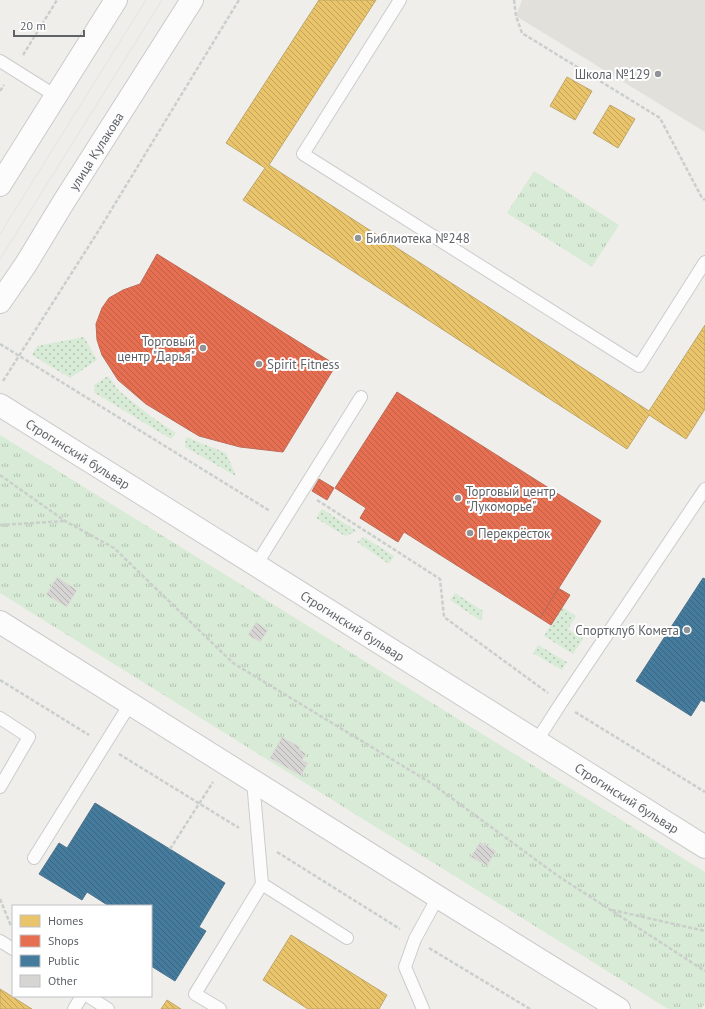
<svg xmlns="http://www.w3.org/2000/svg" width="705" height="1009" font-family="'PT Sans',sans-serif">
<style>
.education{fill:#e2e0da}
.grass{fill:url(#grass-dots)}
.park{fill:url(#park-tufts)}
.homes{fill:url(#homes-back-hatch);stroke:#c0a769}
.shops{fill:url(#shops-back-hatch);stroke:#be6b58}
.public{fill:url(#public-back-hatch);stroke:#4d748d}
.building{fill:url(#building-back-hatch);stroke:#deddd9}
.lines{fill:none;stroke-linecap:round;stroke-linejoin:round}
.lane-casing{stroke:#cbcccc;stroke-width:14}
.street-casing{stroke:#cbcccc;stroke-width:24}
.secondary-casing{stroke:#cacacb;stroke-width:24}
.path{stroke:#cacfcc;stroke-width:2.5;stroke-dasharray:4 2;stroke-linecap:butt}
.lane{stroke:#fdfcfc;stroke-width:12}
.street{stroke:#fdfcfc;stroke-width:22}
.secondary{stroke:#fdfcfc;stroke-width:22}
.tram{stroke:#e4e4e4;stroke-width:1}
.poi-dot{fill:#919496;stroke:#fff;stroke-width:1.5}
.labels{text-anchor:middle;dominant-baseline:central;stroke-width:4;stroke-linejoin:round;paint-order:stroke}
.poi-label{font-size:13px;fill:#5f6368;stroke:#fff;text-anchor:start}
.street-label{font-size:13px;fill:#5f6368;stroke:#fff}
</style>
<defs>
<pattern id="grass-dots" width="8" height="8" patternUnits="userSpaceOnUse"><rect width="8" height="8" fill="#d8ebd6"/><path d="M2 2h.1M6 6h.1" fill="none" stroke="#b2c2b1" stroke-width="1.8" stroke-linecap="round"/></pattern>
<pattern id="park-tufts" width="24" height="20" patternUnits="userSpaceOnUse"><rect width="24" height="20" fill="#d8ebd6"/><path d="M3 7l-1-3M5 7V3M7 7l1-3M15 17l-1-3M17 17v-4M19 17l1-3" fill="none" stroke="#b2c2b1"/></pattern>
<pattern id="homes-back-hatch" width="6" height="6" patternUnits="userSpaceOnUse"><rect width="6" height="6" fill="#e9c46a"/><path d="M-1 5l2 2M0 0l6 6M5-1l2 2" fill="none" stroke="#c0a35b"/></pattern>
<pattern id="shops-back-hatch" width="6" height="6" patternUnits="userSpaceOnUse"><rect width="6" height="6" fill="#e76f51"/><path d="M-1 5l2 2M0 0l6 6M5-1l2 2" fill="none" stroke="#be5f47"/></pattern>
<pattern id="public-back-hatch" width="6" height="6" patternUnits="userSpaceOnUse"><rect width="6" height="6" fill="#457b9d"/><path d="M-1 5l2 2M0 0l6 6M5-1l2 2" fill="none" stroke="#3b647e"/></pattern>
<pattern id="building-back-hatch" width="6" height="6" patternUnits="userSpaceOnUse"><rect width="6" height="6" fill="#d6d5d3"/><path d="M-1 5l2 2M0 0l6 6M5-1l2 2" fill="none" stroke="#b1b0af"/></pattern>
</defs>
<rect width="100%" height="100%" fill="#efeeea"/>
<!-- education -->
<path class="education" d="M 522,0 L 705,0 L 705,132 L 516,16 Z"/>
<!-- grass -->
<path class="grass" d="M 84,337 L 97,360 L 70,378 L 32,355 L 37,346 Z
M 108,376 L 119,391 L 153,418 L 176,433 L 171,439 L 95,393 L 94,385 Z
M 186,437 L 226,453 L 236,476 L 185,447 Z
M 322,509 L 357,531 L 345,536 L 316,518 Z
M 364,537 L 394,556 L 389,564 L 357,542 Z
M 455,593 L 483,611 L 481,621 L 450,600 Z
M 562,607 L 576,616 L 568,629 L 583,639 L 573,654 L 544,636 Z
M 538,645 L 567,662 L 562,670 L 533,653 Z"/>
<!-- park -->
<path class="park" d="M 534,171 L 619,225 L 592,267 L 507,213 Z
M 0,435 L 705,872 L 705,1003 L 701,1009 L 668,1009 L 0,593 Z"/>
<!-- homes -->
<path class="homes" d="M 319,0 L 376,0 L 269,165 L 649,411 L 705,325 L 705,409 L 686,439 L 649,415 L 627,449 L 243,200 L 265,168 L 226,143 Z
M 567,77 L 592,91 L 575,120 L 550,106 Z
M 610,105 L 635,119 L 618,148 L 593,133 Z
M 291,935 L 387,995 L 379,1009 L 308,1009 L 263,980 Z
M 0,989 L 32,1009 L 0,1009 Z
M 167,1000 L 181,1009 L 161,1009 Z"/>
<!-- shops -->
<path class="shops" d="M 157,254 L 336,365 L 283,452 L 240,447 L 199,436 L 146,404 L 118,380 L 102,355 L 97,340 L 96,324 L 102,308 L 109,298 L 123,290 L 140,284 Z
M 397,392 L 601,521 L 540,618 L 404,532 L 398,542 L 360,518 L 366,508 L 335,488 Z
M 319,479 L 334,488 L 327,500 L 312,491 Z
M 558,588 L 570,595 L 551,625 L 540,618 Z"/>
<!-- public -->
<path class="public" d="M 703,578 L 705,579 L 705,702 L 701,700 L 691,716 L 636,681 Z
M 95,803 L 225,883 L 199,927 L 206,931 L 175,981 L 151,966 L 151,906 L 109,906 L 87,892 L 82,900 L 39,874 L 59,843 L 67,848 Z"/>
<!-- building -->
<path class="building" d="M 57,577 L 77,590 L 67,607 L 46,595 Z
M 256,622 L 268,630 L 260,642 L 248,635 Z
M 282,737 L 300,747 L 299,749 L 306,754 L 302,760 L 308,763 L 301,776 L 270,758 Z
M 480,842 L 496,851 L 487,866 L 471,857 Z"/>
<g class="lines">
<!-- lane casing -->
<g class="lane-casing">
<path id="lane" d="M 400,0 L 303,154 L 639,366 L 705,262
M 0,61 L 56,96
M 256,565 L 361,397
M 0,718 L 29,737 L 0,787
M 536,742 L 561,703 L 705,489
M 253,781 L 262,884 L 347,938
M 34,858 L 130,704
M 0,941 L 13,949
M 88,996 L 108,1009
M 74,1009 L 82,996
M 220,1009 L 195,994 L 262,884
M 423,1009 L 405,967 L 415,939 L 438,897"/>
</g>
<!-- street casing -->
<g class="street-casing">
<g id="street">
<path id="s1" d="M 0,405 L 256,565 L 705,847"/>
</g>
</g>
<!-- secondary casing -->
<g class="secondary-casing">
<g id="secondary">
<path d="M 0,185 L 116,0"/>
<path id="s2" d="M 0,302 L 26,264 L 63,203 L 192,0"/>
<path d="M 0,622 L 438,897 L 619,1009"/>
</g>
</g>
<!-- path -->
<path class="path" d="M 514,0 L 516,16 L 522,33 L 660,118 L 702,198 L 705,200
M 23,55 L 57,0
M 0,91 L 4,85
M 0,344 L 270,511
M 3,381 L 99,230 L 239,0
M 0,475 L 65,521 L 114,548 L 233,663 L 431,783 L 558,876 L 705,971
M 317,500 L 440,579 L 444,617 L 548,693
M 0,525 L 65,521
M 0,680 L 89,735
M 575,712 L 705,792
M 119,754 L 239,828
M 170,849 L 213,782
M 277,852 L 400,929
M 0,899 L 11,926
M 612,910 L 705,931
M 429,948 L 530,1009"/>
<!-- lane -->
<use href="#lane" class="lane"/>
<!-- street -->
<use href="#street" class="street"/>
<!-- secondary -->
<use href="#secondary" class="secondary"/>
<!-- tram -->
<path class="tram" d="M 0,234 L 146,0
M 0,259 L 162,0"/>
</g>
<!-- markers -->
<g class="poi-dot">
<circle cx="658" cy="74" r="4"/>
<circle cx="358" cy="238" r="4"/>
<circle cx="203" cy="348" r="4"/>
<circle cx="259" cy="364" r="4"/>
<circle cx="458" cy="498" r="4"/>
<circle cx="470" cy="533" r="4"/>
<circle cx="687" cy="630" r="4"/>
</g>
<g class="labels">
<!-- poi labels -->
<g class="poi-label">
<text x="650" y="74" text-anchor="end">Школа №129</text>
<text x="366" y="238">Библиотека №248</text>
<text x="195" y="341" text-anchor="end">Торговый<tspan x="195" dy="15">центр "Дарья"</tspan></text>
<text x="267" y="364">Spirit Fitness</text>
<text x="466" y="491">Торговый центр<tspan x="466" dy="15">"Лукоморье"</tspan></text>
<text x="478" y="533">Перекрёсток</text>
<text x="679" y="630" text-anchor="end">Спортклуб Комета</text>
</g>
<!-- street labels -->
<g class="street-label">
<text stroke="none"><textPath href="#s2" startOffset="179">улица Кулакова</textPath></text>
<text stroke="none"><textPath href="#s1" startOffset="92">Строгинский бульвар</textPath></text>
<text stroke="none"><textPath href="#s1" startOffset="416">Строгинский бульвар</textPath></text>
<text stroke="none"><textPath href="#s1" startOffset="740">Строгинский бульвар</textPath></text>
</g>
</g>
<!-- legend -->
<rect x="12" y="905" width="140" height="92" fill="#ffffff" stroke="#bfc1c3"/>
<rect x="20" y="915" width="20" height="12" fill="#e9c46a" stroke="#bfc1c3"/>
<text x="48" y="925" font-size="12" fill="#5f6368">Homes</text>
<rect x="20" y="935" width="20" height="12" fill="#e76f51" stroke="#bfc1c3"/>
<text x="48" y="945" font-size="12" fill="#5f6368">Shops</text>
<rect x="20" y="955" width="20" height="12" fill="#457b9d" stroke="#bfc1c3"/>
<text x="48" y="965" font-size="12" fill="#5f6368">Public</text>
<rect x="20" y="975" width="20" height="12" fill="#d6d5d3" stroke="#bfc1c3"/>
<text x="48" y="985" font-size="12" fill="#5f6368">Other</text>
<!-- scale -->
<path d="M14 30v6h70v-6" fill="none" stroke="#5f6368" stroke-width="2"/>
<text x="20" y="30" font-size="12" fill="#5f6368" stroke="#ffffff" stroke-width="3" paint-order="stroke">20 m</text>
</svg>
